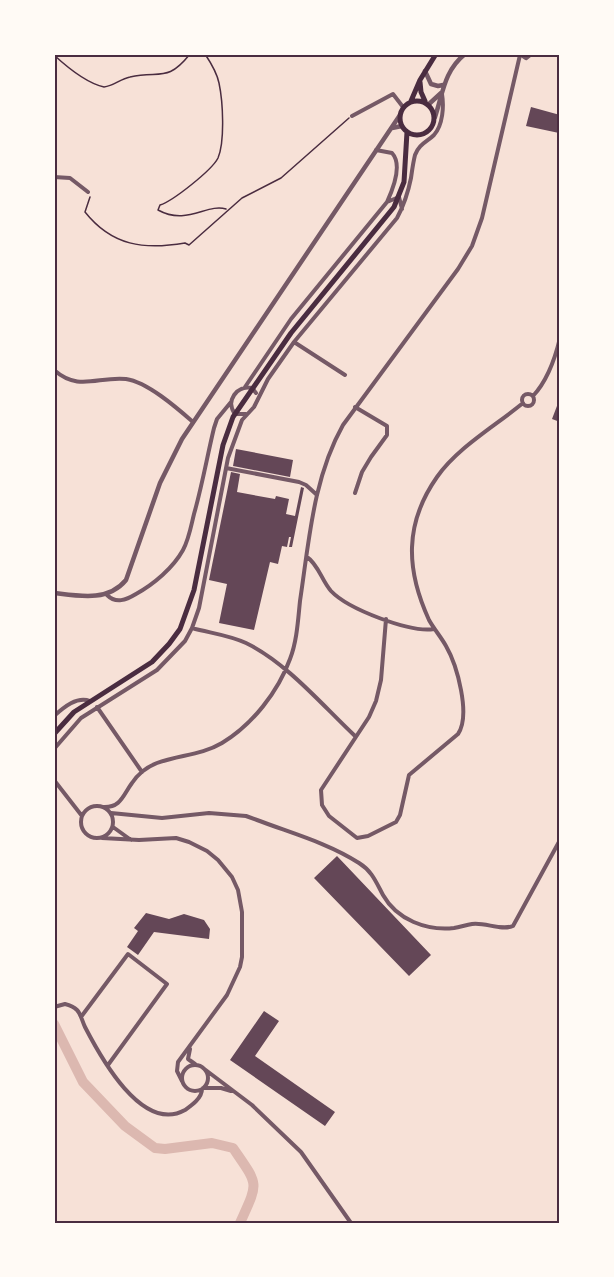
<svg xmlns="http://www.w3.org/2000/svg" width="614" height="1277" font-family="Roboto,sans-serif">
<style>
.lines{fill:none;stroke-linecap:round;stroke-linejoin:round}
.river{stroke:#dcb8b0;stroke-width:10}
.building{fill:#644757}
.path{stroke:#4a2c40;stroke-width:1.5}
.minor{stroke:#755966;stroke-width:4}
.tertiary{stroke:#755966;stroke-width:4.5}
.primary{stroke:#4a2c40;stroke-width:5}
.neatline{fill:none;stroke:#4a2c40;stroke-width:2}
</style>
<rect width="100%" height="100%" fill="#f7e1d7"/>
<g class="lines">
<!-- river -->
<path class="river" d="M 54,1024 L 83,1082 L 125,1126 L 155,1148 L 165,1149 L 212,1143 L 233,1148 C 259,1186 259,1181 240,1223"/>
</g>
<!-- building -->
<path class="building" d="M 531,107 L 560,115 L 559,133 L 526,126 Z
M 560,398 L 560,422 L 552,419 Z
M 236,449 L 293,460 L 290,477 L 233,466 Z
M 231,472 L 240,474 L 237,492 L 275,499 L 276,496 L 289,499 L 286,514 L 295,516 L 301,487 L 304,488 L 292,547 L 289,547 L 291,537 L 289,537 L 287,547 L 282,546 L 278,564 L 270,562 L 254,630 L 219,623 L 227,584 L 209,580 Z
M 337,856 L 431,955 L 409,976 L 314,878 Z
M 146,913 L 169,919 L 184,914 L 204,920 L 210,929 L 209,939 L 154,932 L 138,955 L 127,947 L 138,931 L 134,928 Z
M 264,1011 L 279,1021 L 255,1056 L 335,1112 L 325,1126 L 230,1060 Z"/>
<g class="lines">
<!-- path -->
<path class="path" d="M 205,54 C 211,63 217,73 219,83 C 223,102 225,141 218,158 C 212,170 173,201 160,205 L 158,210 C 187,226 207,203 226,209
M 54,55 C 67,67 86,83 104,87 C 114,86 120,79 130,77 C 160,70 167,83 190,54
M 90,197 L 85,212 C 112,246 144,250 185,243 L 189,245 L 242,198 L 281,178 L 349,118"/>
<!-- minor -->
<path class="minor" d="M 352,116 L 393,94 L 403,107
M 54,177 L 70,178 L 88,192
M 387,202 L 399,197 L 402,209
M 294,342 L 345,375
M 54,370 C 79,392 98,376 126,379 C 147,382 176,407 193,422
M 245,387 L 291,319 L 387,202 C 393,189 403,165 392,153 L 376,150
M522 400a6 6 0 1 1 12 0a6 6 0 1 1-12 0Z
M 533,396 C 548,380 555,359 560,338
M 355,407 L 387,426 L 387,435 L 371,457 L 362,472 L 355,493
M 246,414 L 235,414 C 225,401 237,385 252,388 L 256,393
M 226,468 L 299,482 L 306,485 L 317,495
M 307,557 C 318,564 322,581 331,591 C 348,609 410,633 434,629
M 107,595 C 116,604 126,600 136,594 C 154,584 173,568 183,550 C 189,539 191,526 194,514 C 202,486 207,457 214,428 L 217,419 L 231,402
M 386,619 L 381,680 L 376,701 L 369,717 L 321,790 L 322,805 L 329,816 L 357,838 L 368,836 L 396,822 L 400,815 L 409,775 L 458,734 C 471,715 457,665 446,646 C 441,637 434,629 429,620 C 406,570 404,524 437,477 C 457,448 495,426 523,403
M 192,628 C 210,633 229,635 246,643 C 287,663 322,705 355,736
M 97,707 L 142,772
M 54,716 C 64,707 77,696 90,701
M 54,749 L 81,718 L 157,670 L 185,641 L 192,628 L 199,608 L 228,458 L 242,420 L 254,407 L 268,379 L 294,342 L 397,218 C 404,205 408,193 411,178 C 412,171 413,163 415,155 C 419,144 427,142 434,135 C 443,125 444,106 442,94
M 54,780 L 82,816
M81 822a16 16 0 1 1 32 0a16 16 0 1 1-32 0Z
M 103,807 C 121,808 123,795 132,783 C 138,774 147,767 157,763 C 178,755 202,755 222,743 C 252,725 278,692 290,659 C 297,641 298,620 300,601 C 309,542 313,478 343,425 L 458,269 L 472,246 L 482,218 L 520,55
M 111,813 L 162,818 L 209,813 L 246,816 L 257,820 C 291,833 328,843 359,863 C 372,871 376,882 383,895 C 397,920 427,931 454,928 C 460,927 466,925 472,924 C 485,922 501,931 513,926 L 560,840
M 113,827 L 131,840
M 102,838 L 139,840 L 176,838 L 189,842 L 207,851 L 218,860 L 232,877 L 238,890 L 242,912 L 242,957 L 240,967 L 227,995 L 178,1062 L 177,1071 L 182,1081
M 54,1007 L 65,1004 C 69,1005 73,1006 77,1010 C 81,1014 82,1021 85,1027 C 100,1056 142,1134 185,1110 C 192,1105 202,1098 202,1089
M 81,1017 L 128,954 L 167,984 L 108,1065
M 190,1049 L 188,1059 L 195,1064
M182 1078a13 13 0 1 1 26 0a13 13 0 1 1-26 0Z
M 203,1068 L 252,1105 L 301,1152 L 351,1223
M 203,1088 L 221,1088 L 231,1091"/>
<!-- tertiary -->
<path class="tertiary" d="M 520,54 L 526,58 L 531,54
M 425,71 L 431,84 L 438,86 L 443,85
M 429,104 L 441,93
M 435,117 C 443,93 444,71 465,54
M 392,128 L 402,126
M 54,593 C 79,596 108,602 126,580 L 160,483 L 182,439 L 400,115"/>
<!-- primary -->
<path class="primary" d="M 420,82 L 421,92 L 425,101
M400 118a17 17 0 1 1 34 0a17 17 0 1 1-34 0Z
M 411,101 L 420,80 L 436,54
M 54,734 L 74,712 L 152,662 L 169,644 L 180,629 L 194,590 L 223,445 L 233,417 L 291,333 L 394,207 L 404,182 L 407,132"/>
</g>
<!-- border -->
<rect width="614" height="1277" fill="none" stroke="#fffaf5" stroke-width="111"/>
<rect x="56" y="56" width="502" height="1166" class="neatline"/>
</svg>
